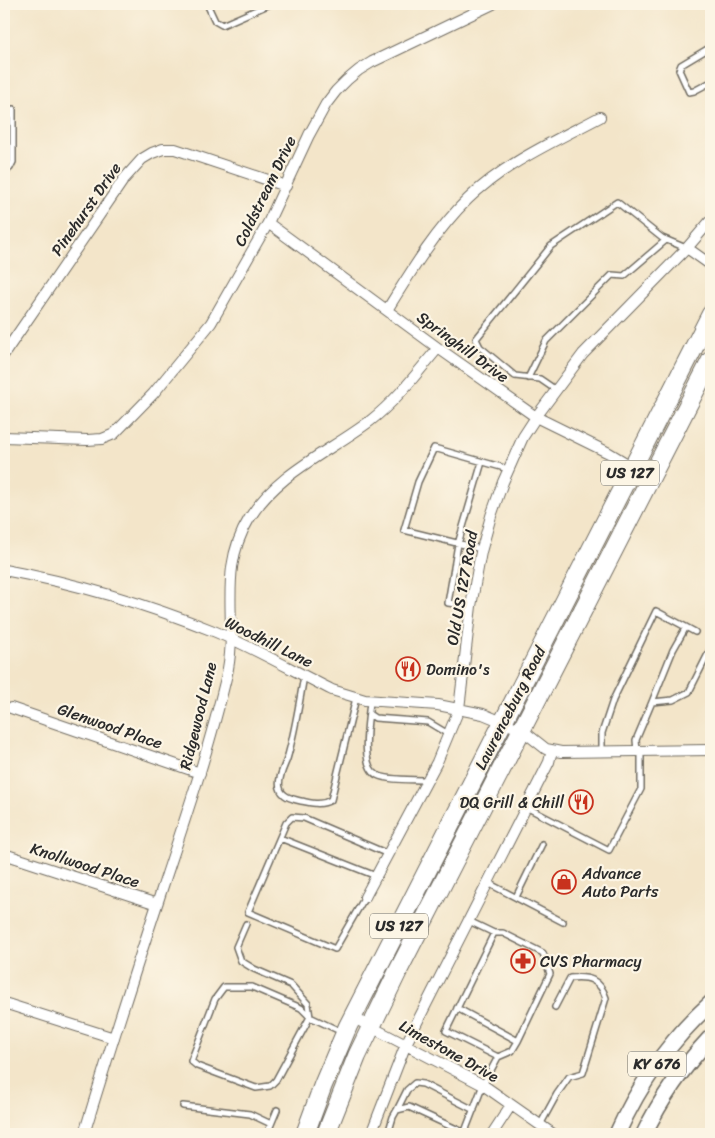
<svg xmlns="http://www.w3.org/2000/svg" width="715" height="1138" font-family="Sriracha,sans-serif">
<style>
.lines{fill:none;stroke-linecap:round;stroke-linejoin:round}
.lane-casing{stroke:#716c62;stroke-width:8}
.street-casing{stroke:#716c62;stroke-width:12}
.primary-casing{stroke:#716c62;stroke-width:18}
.highway-casing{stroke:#716c62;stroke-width:20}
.lane{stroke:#fff;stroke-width:5}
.street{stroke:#fff;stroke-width:10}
.primary{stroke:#fff;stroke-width:15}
.highway{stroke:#fff;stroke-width:18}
.labels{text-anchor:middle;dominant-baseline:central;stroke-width:4.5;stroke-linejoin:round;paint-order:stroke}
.shield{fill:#fcf5e5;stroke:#6a6863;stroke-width:1}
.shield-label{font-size:15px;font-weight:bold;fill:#2b2b2b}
.street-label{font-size:16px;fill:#2b2b2b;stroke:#fcf5e5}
.poi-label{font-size:16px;fill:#2b2b2b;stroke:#fcf5e5;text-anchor:start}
</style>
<rect width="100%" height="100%" fill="#fcf5e5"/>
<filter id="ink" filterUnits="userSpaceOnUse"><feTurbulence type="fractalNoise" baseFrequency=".02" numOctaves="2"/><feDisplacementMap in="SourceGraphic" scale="10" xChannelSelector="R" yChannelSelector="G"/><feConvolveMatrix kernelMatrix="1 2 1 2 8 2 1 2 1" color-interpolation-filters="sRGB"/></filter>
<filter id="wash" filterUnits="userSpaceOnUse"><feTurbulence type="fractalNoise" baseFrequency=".0096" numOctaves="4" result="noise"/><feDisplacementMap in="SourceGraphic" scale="20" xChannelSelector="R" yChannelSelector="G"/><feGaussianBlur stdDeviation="1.12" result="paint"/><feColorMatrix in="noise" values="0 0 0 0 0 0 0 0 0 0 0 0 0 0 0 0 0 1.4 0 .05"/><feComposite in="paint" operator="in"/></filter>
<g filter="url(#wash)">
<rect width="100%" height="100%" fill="#f3e5c9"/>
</g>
<g filter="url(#ink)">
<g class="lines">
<!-- lane casing -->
<g class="lane-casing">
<path id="lane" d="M 207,4 L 215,21 L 222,25 L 270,4
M 711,47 L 681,65 L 679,70 L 689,92 L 694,91 L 711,82
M 4,169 L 10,168 L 13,162 L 13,109
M 528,378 L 546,341 L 612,275 L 624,276 L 666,240
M 556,390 L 540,379 L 515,376 L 480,347 L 476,339 L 551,246 L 617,202 L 662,238 L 686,248
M 481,549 L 404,530 L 418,482 L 434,448 L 508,469
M 471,606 L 448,603 L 458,544 L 482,462
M 710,639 L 711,640
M 304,676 C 299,704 295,732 287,759 C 284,767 277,780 280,788 C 282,797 293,799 301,801 C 312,803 320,806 331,800 L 356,698
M 370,701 C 369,718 359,766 377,775 C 389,781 413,779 427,780
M 652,702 L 673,650 L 686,627
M 369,714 L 375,718 L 428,722 L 448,734
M 637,751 L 636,740 L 652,702 L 673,700 L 689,692 L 711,648
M 602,752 L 602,733 L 613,700 L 656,611 L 695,632
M 526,807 L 609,850 L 641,789 L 641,751
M 280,838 L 376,876
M 488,883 L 563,922
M 365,897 L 335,949 L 248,912 L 286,823 L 292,817 L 304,818 L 388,854
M 516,897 L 542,844
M 246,924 L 236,947 L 241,961 L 254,969 L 291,985 L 308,1004 L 310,1017 L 276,1080 L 270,1086 L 256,1088 L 197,1066 L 191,1061 L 215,999 L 224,987 L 252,987 L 301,1008 L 310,1017 L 342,1032
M 494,933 L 503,933 L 543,953 L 550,974 L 518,1041
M 457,1008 L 518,1041 L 512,1051 L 498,1057
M 183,1106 L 250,1114 L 271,1124
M 397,1110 L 407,1090 L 415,1083 L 423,1084 L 474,1110
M 540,1125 L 557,1094 L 569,1077 L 583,1073 L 606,998 C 600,979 588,976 570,978 L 555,1007
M 267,1134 L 277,1110
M 388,1134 L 393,1117 L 397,1110 L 409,1107 L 465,1133
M 464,1134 L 483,1085 L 498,1057 L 446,1031 L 494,933 L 469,921"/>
</g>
<!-- street casing -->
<g class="street-casing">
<path id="street" d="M 268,223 L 438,348 L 536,417 L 609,453 L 651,478
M 687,248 L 711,265
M 387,310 C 410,273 436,230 468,199 C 505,163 555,141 600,117
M 4,354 L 124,179 L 142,159 L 152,153 L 163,149 L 175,149 L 286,186
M 4,437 L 87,440 L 102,439 L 114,434 L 153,394 L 211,323 L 268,223 L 309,135 L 326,104 L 336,91 L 347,80 L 359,70 L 372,62 L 493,4
M 4,570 C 75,583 149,605 216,632 C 256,649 294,671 332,690 L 365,700 L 438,705 L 483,714 L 522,730 L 546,749 L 561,752 L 711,750
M 11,708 L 200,773
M 4,854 L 157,904
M 365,897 L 437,762 L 459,709 L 471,606 L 481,552 L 491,516 L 503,482 L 523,437 L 536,417 L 583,354 L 687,248 L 711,220
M 4,1003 L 114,1038
M 352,1017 L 483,1085 L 553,1134
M 84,1134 C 109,1052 135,971 162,889 C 185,819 209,749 226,678 C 240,622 216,573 249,519 C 277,473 329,452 370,421 C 397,400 417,373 438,348
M 371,1134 L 406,1044 L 549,762 L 552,750
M 492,1134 L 511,1105"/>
</g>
<!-- primary casing -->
<g class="primary-casing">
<path id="primary" d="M 617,1134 C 639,1085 671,1039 711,1003
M 644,1134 C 661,1098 684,1066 711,1037"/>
</g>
<!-- highway casing -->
<g class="highway-casing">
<path id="highway" d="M 305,1134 L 323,1085 L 348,1026 L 711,314
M 326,1134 L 357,1056 L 398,971 L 711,360"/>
</g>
<!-- lane -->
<use href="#lane" class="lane"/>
<!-- street -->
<use href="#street" class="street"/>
<!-- primary -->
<use href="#primary" class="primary"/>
<!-- highway -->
<use href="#highway" class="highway"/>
</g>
</g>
<!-- icons -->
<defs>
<g id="restaurant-ring" transform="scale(1.25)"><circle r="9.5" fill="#fcf5e5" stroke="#c8321e" stroke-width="1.5"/><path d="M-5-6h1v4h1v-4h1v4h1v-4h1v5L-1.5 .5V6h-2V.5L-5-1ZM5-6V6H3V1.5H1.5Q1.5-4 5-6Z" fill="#c8321e"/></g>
<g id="shop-ring" transform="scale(1.25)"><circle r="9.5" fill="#fcf5e5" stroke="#c8321e" stroke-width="1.5"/><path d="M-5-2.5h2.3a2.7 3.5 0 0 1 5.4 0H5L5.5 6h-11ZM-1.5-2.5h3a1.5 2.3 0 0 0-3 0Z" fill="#c8321e"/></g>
<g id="pharmacy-ring" transform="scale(1.25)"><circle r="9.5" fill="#fcf5e5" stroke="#c8321e" stroke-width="1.5"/><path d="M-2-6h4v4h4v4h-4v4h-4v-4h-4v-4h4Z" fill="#c8321e"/></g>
</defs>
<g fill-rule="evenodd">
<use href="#restaurant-ring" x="408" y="669"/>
<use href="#restaurant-ring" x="581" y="802"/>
<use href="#shop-ring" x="564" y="882"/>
<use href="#pharmacy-ring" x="523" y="961"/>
</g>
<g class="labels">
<!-- shield labels -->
<g class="shield">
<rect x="601" y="460.5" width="58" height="25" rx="4"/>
<rect x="370" y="913.5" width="58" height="25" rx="4"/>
<rect x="628" y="1051.5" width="58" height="25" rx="4"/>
</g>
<g class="shield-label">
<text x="630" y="473">US 127</text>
<text x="399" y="926">US 127</text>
<text x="657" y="1064">KY 676</text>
</g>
<!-- street labels -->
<g class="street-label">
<text transform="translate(265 191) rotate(-64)">Coldstream Drive</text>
<text transform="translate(86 209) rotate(-55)">Pinehurst Drive</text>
<text transform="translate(463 347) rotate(36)">Springhill Drive</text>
<text transform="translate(462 588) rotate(-80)">Old US 127 Road</text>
<text transform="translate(269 642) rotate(26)">Woodhill Lane</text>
<text transform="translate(510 708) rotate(-63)">Lawrenceburg Road</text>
<text transform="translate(198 716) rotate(-76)">Ridgewood Lane</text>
<text transform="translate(110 726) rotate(19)">Glenwood Place</text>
<text transform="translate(85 865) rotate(18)">Knollwood Place</text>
<text transform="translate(449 1051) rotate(29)">Limestone Drive</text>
</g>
<!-- poi labels -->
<g class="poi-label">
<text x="426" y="669">Domino's</text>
<text x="564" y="802" text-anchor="end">DQ Grill &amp; Chill</text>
<text x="582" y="873">Advance<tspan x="582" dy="18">Auto Parts</tspan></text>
<text x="540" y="961">CVS Pharmacy</text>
</g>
</g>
<!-- margin -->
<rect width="715" height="1138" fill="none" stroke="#fcf5e5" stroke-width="20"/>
</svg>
